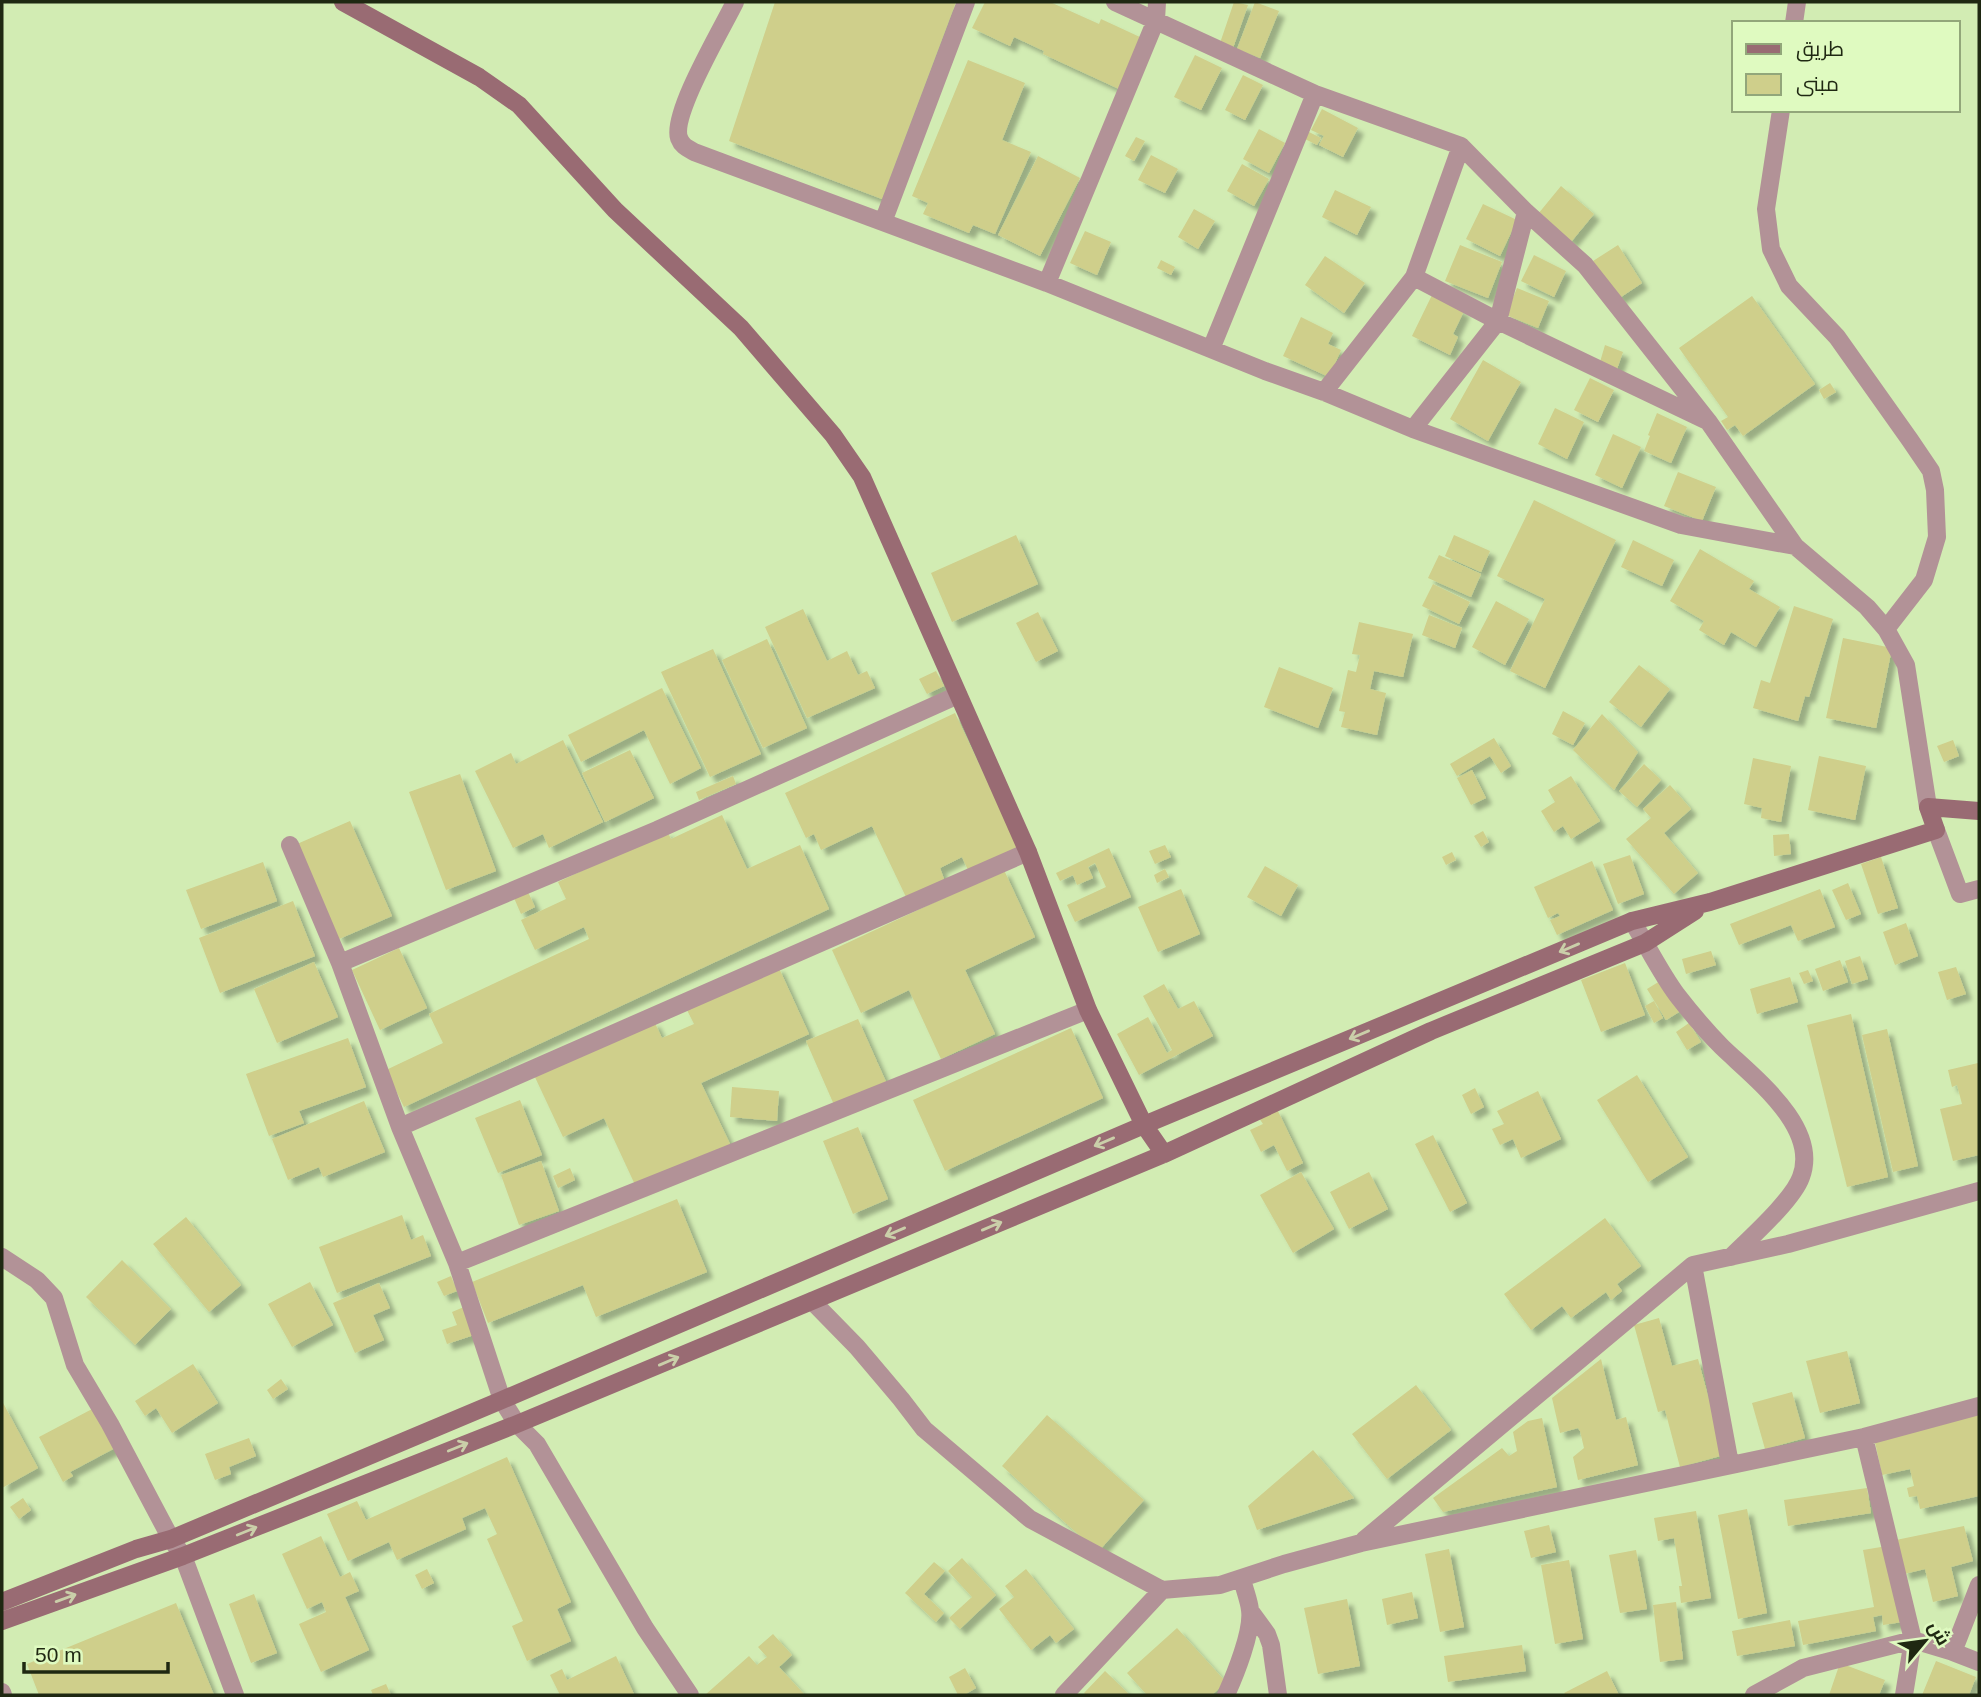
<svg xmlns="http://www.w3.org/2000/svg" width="1981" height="1697" font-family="Helvetica,Cairo,sans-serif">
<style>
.building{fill:#cfcf8b;filter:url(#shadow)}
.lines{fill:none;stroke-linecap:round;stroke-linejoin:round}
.minor{stroke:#b29297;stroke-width:18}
.secondary{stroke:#996b73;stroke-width:18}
.oneway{stroke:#cacfa9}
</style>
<defs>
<filter id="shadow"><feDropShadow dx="6" dy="6" stdDeviation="2" flood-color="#0004"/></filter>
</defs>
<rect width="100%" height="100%" fill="#d2ecb3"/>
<!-- building -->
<path class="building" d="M 775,2 L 956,2 L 882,199 L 729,141 Z
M 985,2 L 1050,2 L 1099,24 L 1101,19 L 1142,38 L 1119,89 L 1043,54 L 1044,51 L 1014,37 L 1010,46 L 972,28 Z
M 1234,2 L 1248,5 L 1233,48 L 1220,43 Z
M 1255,2 L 1279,11 L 1260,58 L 1237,49 Z
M 1195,55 L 1222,68 L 1201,110 L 1174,97 Z
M 968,60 L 1025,83 L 1002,140 L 1031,152 L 995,234 L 973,225 L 969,233 L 923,214 L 928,203 L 912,196 Z
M 1243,75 L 1263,85 L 1245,120 L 1225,110 Z
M 1322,109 L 1358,128 L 1343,157 L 1319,145 L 1324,136 L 1311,130 Z
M 1259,129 L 1285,143 L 1269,173 L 1243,159 Z
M 1309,132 L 1321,138 L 1317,145 L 1305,139 Z
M 1136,137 L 1145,141 L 1134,161 L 1125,156 Z
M 1151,155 L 1178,169 L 1165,193 L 1138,180 Z
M 1038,156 L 1080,178 L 1040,256 L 998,235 Z
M 1242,164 L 1269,179 L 1254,206 L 1227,191 Z
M 1561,186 L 1594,214 L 1571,242 L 1538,214 Z
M 1335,190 L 1371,207 L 1357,235 L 1322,217 Z
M 1483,204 L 1517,220 L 1500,256 L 1466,239 Z
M 1194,209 L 1215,221 L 1198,249 L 1178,237 Z
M 1085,231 L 1111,242 L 1097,275 L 1070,263 Z
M 1460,245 L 1502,262 L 1488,298 L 1445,281 Z
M 1618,245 L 1642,283 L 1618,299 L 1593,261 Z
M 1534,255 L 1566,271 L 1554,297 L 1521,281 Z
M 1325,256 L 1365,283 L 1344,313 L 1305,285 Z
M 1161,260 L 1175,267 L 1171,275 L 1157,268 Z
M 1517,288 L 1549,301 L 1538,328 L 1506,315 Z
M 1432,295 L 1464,311 L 1453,334 L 1458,337 L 1450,355 L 1412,336 Z
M 1752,296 L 1815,384 L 1743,436 L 1735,425 L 1727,430 L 1721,421 L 1728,417 L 1679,348 Z
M 1301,317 L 1333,333 L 1328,344 L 1341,350 L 1329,377 L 1283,356 Z
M 1605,345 L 1623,352 L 1617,369 L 1600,362 Z
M 1483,360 L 1521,382 L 1488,441 L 1450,419 Z
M 1590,378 L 1614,390 L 1598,422 L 1574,410 Z
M 1830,383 L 1836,392 L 1824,399 L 1819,390 Z
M 1555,408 L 1584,422 L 1567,459 L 1538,444 Z
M 1657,413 L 1687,427 L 1671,463 L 1644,451 L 1650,436 L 1648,435 Z
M 1613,434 L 1641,447 L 1622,488 L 1595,475 Z
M 1678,472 L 1716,487 L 1702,521 L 1664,506 Z
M 1534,500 L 1616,540 L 1545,688 L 1510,671 L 1545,599 L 1497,576 Z
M 1016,535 L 1038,584 L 952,622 L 931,573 Z
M 1454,535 L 1490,551 L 1481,572 L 1445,556 Z
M 1633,540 L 1674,560 L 1662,586 L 1621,567 Z
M 1700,549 L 1754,581 L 1749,589 L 1780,607 L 1756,647 L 1731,632 L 1724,645 L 1699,630 L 1704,621 L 1670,601 Z
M 1439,555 L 1481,574 L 1471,597 L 1428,578 Z
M 1433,584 L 1470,602 L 1459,624 L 1422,606 Z
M 1496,601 L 1529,619 L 1505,665 L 1472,647 Z
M 1794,606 L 1833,619 L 1809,697 L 1805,696 L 1798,721 L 1753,708 L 1761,680 L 1770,683 Z
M 803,609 L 827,661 L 847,651 L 858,675 L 867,671 L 875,688 L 807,718 L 765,627 Z
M 1038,612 L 1058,651 L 1036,662 L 1016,623 Z
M 1429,615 L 1462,628 L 1455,648 L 1422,635 Z
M 1359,622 L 1413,634 L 1403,677 L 1374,671 L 1370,689 L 1386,693 L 1377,735 L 1341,727 L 1345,712 L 1339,711 L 1348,670 L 1356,672 L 1360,655 L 1352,654 Z
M 1843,638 L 1892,648 L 1876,728 L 1826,718 Z
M 767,639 L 807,728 L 763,748 L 722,660 Z
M 713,649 L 761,754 L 710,777 L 661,672 Z
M 1639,665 L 1670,689 L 1641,727 L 1609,702 Z
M 1279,667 L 1333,688 L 1318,728 L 1264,707 Z
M 936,671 L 944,686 L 927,694 L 919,679 Z
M 662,688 L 701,768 L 670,784 L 644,730 L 581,762 L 568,735 Z
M 1563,711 L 1585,723 L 1573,745 L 1552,734 Z
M 955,713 L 1018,847 L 968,870 L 962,857 L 940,868 L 944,879 L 906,897 L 872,826 L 821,850 L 814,834 L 806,838 L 785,793 Z
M 1602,714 L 1638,752 L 1614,790 L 1573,750 Z
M 1494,738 L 1511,766 L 1501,773 L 1490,756 L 1457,776 L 1450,764 Z
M 563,740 L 603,822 L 549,848 L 543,834 L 513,848 L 475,771 L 511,753 L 516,764 Z
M 1953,740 L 1959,756 L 1944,762 L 1937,746 Z
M 630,750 L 654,798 L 605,822 L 582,773 Z
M 1819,756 L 1866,766 L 1855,820 L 1808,810 Z
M 1753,758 L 1791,766 L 1781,822 L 1761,818 L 1762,808 L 1744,804 Z
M 1644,764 L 1661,780 L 1637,807 L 1619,791 Z
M 1472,770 L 1486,798 L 1471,805 L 1457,778 Z
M 460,774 L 496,871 L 446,890 L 409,792 Z
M 733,776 L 736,784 L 699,800 L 696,792 Z
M 1571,776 L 1600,821 L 1571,839 L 1563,826 L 1554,832 L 1541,811 L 1555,802 L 1548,790 Z
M 1670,785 L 1691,809 L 1664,833 L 1698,873 L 1674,894 L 1626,839 L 1651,818 L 1643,809 Z
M 722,815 L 747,869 L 800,845 L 829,909 L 404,1107 L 386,1070 L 443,1043 L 429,1014 L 589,939 L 584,927 L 535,950 L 521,920 L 566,899 L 558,882 L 667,831 L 671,839 Z
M 350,821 L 392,916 L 339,939 L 297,844 Z
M 1483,831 L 1489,842 L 1481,847 L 1474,836 Z
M 1789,834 L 1791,854 L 1774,856 L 1773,835 Z
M 1165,845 L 1171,857 L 1155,864 L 1149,851 Z
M 1109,848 L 1131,897 L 1075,922 L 1067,905 L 1106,887 L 1095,863 L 1088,867 L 1093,878 L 1077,885 L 1073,875 L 1060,881 L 1056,873 Z
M 1452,852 L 1456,860 L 1446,865 L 1442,857 Z
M 1630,855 L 1644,894 L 1618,904 L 1603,864 Z
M 1881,857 L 1898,908 L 1878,914 L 1861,864 Z
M 1592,861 L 1613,910 L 1557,935 L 1550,920 L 1560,916 L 1558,913 L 1548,918 L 1534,887 Z
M 263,862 L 277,901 L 201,929 L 186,890 Z
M 1265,866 L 1298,885 L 1281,916 L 1247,897 Z
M 1165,869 L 1169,877 L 1157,883 L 1154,875 Z
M 1004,870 L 1035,937 L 965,970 L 995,1034 L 941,1059 L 909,990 L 861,1013 L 832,950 Z
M 1848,883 L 1861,914 L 1846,920 L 1832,890 Z
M 1181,889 L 1200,934 L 1158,952 L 1138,907 Z
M 1820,889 L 1835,927 L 1798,941 L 1791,925 L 1739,945 L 1730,924 Z
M 528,892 L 535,907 L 521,914 L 514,898 Z
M 293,901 L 315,956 L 220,993 L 199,938 Z
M 1906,923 L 1918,956 L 1895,965 L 1883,932 Z
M 399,948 L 427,1008 L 380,1030 L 352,970 Z
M 1711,951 L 1716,965 L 1686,974 L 1682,959 Z
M 1860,956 L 1868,979 L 1852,984 L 1845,961 Z
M 1840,960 L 1848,982 L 1823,991 L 1815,969 Z
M 314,962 L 338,1017 L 277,1043 L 254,989 Z
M 1625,963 L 1645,1015 L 1601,1032 L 1581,980 Z
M 778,966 L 809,1034 L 701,1083 L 731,1146 L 637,1189 L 604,1118 L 563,1137 L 534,1075 L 654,1021 L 662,1038 L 694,1024 L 686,1008 Z
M 1956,967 L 1966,994 L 1947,1000 L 1938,972 Z
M 1808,970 L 1813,981 L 1804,984 L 1799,973 Z
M 1790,977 L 1798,1002 L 1757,1014 L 1750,989 Z
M 1660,981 L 1679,1012 L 1666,1020 L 1647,989 Z
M 1164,984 L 1178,1009 L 1194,1001 L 1213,1036 L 1139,1075 L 1117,1034 L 1148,1017 L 1167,1053 L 1172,1050 L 1143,996 Z
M 1654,1001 L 1663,1018 L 1654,1023 L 1645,1006 Z
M 1851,1014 L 1888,1177 L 1847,1187 L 1807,1025 Z
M 858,1019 L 887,1084 L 835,1107 L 806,1041 Z
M 1689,1023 L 1701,1042 L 1687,1050 L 1676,1032 Z
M 1071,1028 L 1103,1098 L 945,1171 L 913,1100 Z
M 1887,1029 L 1918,1166 L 1893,1172 L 1862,1035 Z
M 348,1038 L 366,1087 L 299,1111 L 304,1123 L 269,1136 L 246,1074 Z
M 1978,1063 L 1979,1069 L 1979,1155 L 1953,1161 L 1940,1109 L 1962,1104 L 1957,1085 L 1952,1087 L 1948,1070 Z
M 1637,1075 L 1688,1157 L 1648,1182 L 1597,1100 Z
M 732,1087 L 779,1091 L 777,1121 L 730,1117 Z
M 1475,1088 L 1484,1107 L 1471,1114 L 1462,1095 Z
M 1538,1091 L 1561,1139 L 1521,1158 L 1513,1139 L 1500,1145 L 1492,1129 L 1504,1124 L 1497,1111 Z
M 520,1100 L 542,1155 L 498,1173 L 475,1118 Z
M 364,1101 L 385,1152 L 323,1177 L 319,1167 L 288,1180 L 272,1139 Z
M 1277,1109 L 1303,1163 L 1287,1171 L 1274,1145 L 1261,1152 L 1250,1130 L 1263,1124 L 1259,1118 Z
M 858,1127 L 888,1199 L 853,1214 L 823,1141 Z
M 1433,1135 L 1467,1203 L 1450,1212 L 1415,1144 Z
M 541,1161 L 559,1211 L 519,1225 L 501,1175 Z
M 570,1168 L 575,1180 L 558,1188 L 553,1176 Z
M 1301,1172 L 1334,1229 L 1293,1253 L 1260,1195 Z
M 1369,1172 L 1388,1209 L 1349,1229 L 1330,1192 Z
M 677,1199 L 707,1272 L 596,1317 L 583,1285 L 488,1323 L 472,1282 Z
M 402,1215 L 411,1240 L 423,1235 L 431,1256 L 337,1293 L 319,1247 Z
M 186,1217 L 241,1285 L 209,1312 L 153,1244 Z
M 1605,1218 L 1641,1266 L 1617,1284 L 1622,1291 L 1611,1300 L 1606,1292 L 1571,1318 L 1562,1306 L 1531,1330 L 1504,1294 Z
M 122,1260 L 171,1309 L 135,1345 L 86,1297 Z
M 451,1276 L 457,1291 L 444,1296 L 437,1282 Z
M 310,1282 L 333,1325 L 292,1347 L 268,1304 Z
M 379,1283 L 390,1308 L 373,1315 L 384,1340 L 355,1353 L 333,1303 Z
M 464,1307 L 474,1335 L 447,1344 L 442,1330 L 457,1325 L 452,1312 Z
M 1659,1318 L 1672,1366 L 1698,1359 L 1724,1455 L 1680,1467 L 1665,1410 L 1658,1412 L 1634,1325 Z
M 1847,1351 L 1860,1403 L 1820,1413 L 1806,1361 Z
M 1601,1359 L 1616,1420 L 1626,1417 L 1638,1465 L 1578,1480 L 1573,1457 L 1584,1448 L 1580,1431 L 1578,1428 L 1560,1433 L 1552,1398 Z
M 193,1364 L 218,1403 L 172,1433 L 156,1408 L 145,1416 L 135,1401 Z
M 281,1379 L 288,1389 L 273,1399 L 267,1390 Z
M 1416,1385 L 1451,1430 L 1387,1479 L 1352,1434 Z
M 1792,1392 L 1805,1438 L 1765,1449 L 1752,1403 Z
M 2,1401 L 38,1468 L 2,1488 Z
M 94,1408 L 115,1448 L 70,1472 L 73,1476 L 63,1482 L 39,1437 Z
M 1047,1415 L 1144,1500 L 1098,1552 L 1002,1466 Z
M 1979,1415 L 1979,1496 L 1920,1509 L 1917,1496 L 1909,1497 L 1907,1488 L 1914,1486 L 1910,1469 L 1882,1475 L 1874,1437 Z
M 1542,1418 L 1557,1487 L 1443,1512 L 1433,1498 L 1502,1448 L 1509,1456 L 1517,1451 L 1513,1432 L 1528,1421 Z
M 249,1438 L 256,1456 L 229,1467 L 231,1474 L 215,1480 L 205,1454 Z
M 1313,1450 L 1354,1498 L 1257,1530 L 1248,1506 Z
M 507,1457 L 571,1602 L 557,1609 L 571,1641 L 527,1661 L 512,1626 L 523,1621 L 487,1539 L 497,1534 L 485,1508 L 462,1518 L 466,1529 L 397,1560 L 389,1542 L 348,1561 L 327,1514 L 357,1501 L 366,1520 Z
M 1867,1488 L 1871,1513 L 1788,1526 L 1784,1500 Z
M 23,1498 L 31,1510 L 19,1519 L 10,1507 Z
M 1747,1509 L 1767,1613 L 1738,1619 L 1718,1515 Z
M 1696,1511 L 1711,1598 L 1681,1603 L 1679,1586 L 1682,1586 L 1674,1538 L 1658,1541 L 1654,1518 Z
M 1549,1525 L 1556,1552 L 1531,1558 L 1524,1531 Z
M 1964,1526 L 1973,1561 L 1951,1567 L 1958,1596 L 1933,1602 L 1925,1569 L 1904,1574 L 1896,1540 Z
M 321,1536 L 340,1577 L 350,1572 L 359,1591 L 345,1597 L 369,1650 L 321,1672 L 299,1624 L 326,1612 L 322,1602 L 307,1609 L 282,1554 Z
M 1887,1546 L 1902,1622 L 1883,1625 L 1882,1615 L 1873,1617 L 1876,1631 L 1803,1645 L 1798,1621 L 1874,1607 L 1863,1550 Z
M 1449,1549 L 1464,1627 L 1440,1632 L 1425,1554 Z
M 1636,1550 L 1647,1609 L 1620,1613 L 1609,1555 Z
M 962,1558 L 996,1595 L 960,1629 L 949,1618 L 972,1597 L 948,1571 Z
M 1569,1560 L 1583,1639 L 1555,1644 L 1541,1565 Z
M 934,1562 L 945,1571 L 924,1594 L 944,1613 L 936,1622 L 905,1593 Z
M 427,1569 L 434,1583 L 422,1589 L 415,1575 Z
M 1026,1569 L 1074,1629 L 1056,1643 L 1050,1635 L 1031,1650 L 999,1609 L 1014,1597 L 1005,1586 Z
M 1412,1592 L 1418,1618 L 1387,1625 L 1382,1599 Z
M 254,1594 L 277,1653 L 251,1663 L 229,1604 Z
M 1347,1599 L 1360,1666 L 1318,1674 L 1304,1608 Z
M 1676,1602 L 1683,1659 L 1660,1662 L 1653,1605 Z
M 176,1603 L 214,1695 L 39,1695 L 27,1664 Z
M 1790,1620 L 1795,1646 L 1737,1656 L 1732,1631 Z
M 1177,1628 L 1226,1682 L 1212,1695 L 1147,1695 L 1127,1673 Z
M 773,1634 L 792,1655 L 779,1667 L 805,1695 L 705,1695 L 749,1656 L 757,1665 L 767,1657 L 758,1647 Z
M 1522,1645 L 1526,1671 L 1448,1682 L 1444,1656 Z
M 616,1656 L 634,1694 L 631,1695 L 560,1695 L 550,1675 L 562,1669 L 567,1680 Z
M 1936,1661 L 1976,1677 L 1969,1695 L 1922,1695 Z
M 1840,1663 L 1885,1680 L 1879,1695 L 1829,1695 Z
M 965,1668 L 976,1688 L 964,1695 L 958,1695 L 949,1677 Z
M 1105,1671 L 1130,1695 L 1086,1695 L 1084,1693 Z
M 1607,1671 L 1619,1695 L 1566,1695 L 1564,1693 Z
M 386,1684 L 391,1695 L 373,1695 L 371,1690 Z"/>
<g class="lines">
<!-- minor -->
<path class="minor" d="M 735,2 C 723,27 671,114 679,138 C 682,146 687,148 694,152 L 1047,283 L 1265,371 L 1324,392 L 1413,429 L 1681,525 L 1795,546 L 1867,607 L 1886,629 L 1906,665 L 1928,807
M 1115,2 L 1315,94 L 1461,146 L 1526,212 L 1585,265 L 1708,421 L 1795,546
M 1794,23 L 1797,2
M 1781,110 L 1766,209 L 1771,249 L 1789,286 L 1837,337 L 1910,440 L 1931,471 L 1935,490 L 1937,537 L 1924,580 L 1886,629
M 883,222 L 966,2
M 1414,277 L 1498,321 L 1705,420
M 1047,283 L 1156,20 L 1157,2
M 1211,349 L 1315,94
M 1324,392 L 1414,277 L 1461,146
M 1413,429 L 1498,321 L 1526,212
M 1936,830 L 1960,894 L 1979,889
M 290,845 L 340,963 L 400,1127 L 457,1263 L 502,1400 L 517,1424 L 537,1444 L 645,1628 L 690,1695
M 1632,921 C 1647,945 1660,972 1677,995 C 1691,1013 1706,1031 1722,1047 C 1753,1077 1820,1127 1801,1177 C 1793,1200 1749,1239 1731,1257
M 340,963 L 657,830 L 958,695
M 400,1127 L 1028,852
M 2,1257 L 37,1280 L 54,1298 L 75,1365 L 110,1424 L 171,1539 L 183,1556 L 235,1695
M 457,1263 L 1088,1010
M 1693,1265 L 1730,1464
M 812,1301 L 857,1347 L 901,1399 L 924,1429 L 1030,1519 L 1162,1590
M 1864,1437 L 1913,1640 L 1904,1695
M 1364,1540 L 1693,1265 L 1788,1244 L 1979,1191
M 1251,1612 L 1267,1634 L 1271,1645 L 1278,1695
M 1953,1652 L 1979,1585
M 2,1692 L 3,1695
M 1064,1695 L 1162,1590 L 1220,1585 L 1284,1564 L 1361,1543 L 1864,1437 L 1979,1406
M 1226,1695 C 1235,1675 1253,1631 1250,1610 C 1249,1600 1244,1589 1242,1578
M 1754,1695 L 1803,1668 L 1913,1640 L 1953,1652 L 1979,1662"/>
<!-- secondary -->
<path class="secondary" d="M 343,2 L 479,77 L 519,105 L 615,210 L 741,328 L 833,435 L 862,477 L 1028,852 L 1088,1010 L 1144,1125 L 1164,1154
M 2,1602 L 136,1549 L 171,1539 L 502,1400 L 1144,1125 L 1632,921 L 1710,902 L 1936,830 L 1928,807 L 1979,811
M 2,1621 L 183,1556 L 517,1424 L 1164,1154 L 1431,1031 L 1645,943 L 1695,911"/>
</g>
<!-- one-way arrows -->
<defs><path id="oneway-shaft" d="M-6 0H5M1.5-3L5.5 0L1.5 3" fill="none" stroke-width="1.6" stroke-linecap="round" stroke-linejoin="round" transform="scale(1.75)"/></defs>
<g class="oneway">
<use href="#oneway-shaft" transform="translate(1569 948) rotate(157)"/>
<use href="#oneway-shaft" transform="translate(1359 1035) rotate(157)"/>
<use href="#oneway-shaft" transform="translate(1104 1142) rotate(157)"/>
<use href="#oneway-shaft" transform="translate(992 1226) rotate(-23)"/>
<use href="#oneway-shaft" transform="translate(895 1232) rotate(157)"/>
<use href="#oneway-shaft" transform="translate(669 1361) rotate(-23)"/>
<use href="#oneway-shaft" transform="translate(458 1447) rotate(-22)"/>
<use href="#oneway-shaft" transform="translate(247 1531) rotate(-22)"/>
<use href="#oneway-shaft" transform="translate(66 1598) rotate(-20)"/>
</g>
<!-- border -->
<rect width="1981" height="1697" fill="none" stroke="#1f2812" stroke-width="7"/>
<!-- legend -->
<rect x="1732" y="21" width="228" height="91" fill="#dffac0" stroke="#92a67a" stroke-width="2"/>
<rect x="1746" y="44" width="35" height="10" fill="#996b73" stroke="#92a67a" stroke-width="2"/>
<text x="1796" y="56" font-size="21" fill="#1f2812">طريق</text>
<rect x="1746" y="74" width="35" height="21" fill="#cfcf8b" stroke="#92a67a" stroke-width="2"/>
<text x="1796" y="91" font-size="21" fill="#1f2812">مبنى</text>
<!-- north arrow -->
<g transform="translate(1925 1641) rotate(61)" stroke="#dffac0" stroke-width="5" paint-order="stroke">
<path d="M0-5L12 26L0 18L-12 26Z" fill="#1f2812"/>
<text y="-10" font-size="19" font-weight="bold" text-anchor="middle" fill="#1f2812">ش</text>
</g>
<!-- scale -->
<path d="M24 1662v10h144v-10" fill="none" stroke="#1f2812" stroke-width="3.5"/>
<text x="35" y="1662" font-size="21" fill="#1f2812" stroke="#dffac0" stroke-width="5" paint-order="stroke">50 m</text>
</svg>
